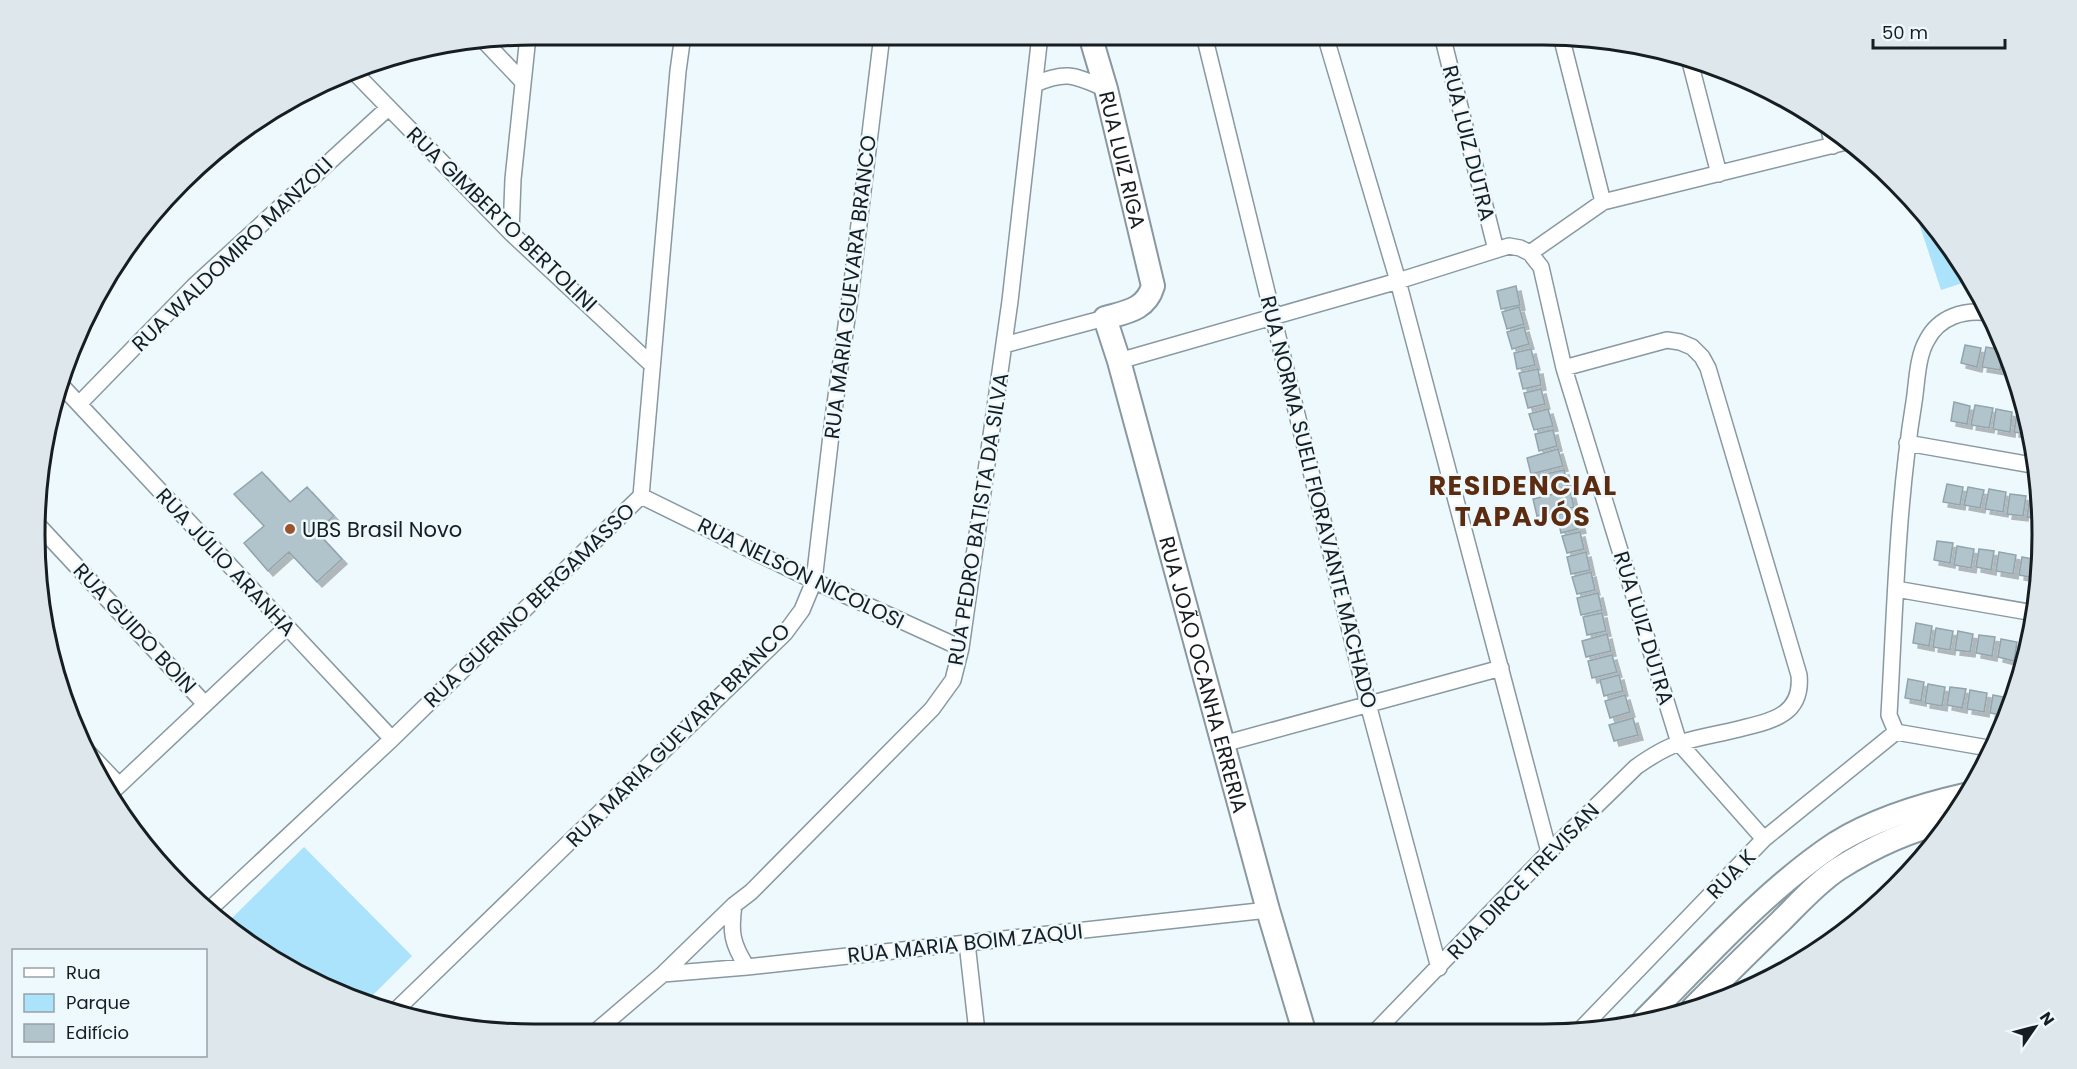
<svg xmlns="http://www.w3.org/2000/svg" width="2077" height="1069" font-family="Poppins,sans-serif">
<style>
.green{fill:#abe2fc}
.building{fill:#b1c3cb;stroke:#92a4ac;stroke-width:1.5;filter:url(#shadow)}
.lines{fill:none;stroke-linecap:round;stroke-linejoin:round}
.street-casing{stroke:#8899a1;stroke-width:18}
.secondary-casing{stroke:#8899a1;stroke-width:26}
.street{stroke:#fff;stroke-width:15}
.secondary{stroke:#fff;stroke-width:22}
.poi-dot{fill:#9b542c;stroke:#eef9fe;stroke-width:2}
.labels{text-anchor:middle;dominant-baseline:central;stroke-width:5;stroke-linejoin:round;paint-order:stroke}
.street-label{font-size:21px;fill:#171e21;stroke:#eef9fe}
.poi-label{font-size:21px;fill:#171e21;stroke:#eef9fe;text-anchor:start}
.district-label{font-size:27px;font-weight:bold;letter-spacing:1.5px;fill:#5c2c10;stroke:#eef9fe}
.rim{fill:none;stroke:#171e21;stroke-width:3}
</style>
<defs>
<filter id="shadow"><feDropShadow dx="5" dy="5" stdDeviation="0" flood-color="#0004"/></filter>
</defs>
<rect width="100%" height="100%" fill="#eef9fe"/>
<!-- green -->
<path class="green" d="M 1923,211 L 1972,280 L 1941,290 L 1916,214 Z
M 304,847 L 412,956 L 365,1003 L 313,983 L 228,922 Z"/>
<!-- building -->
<path class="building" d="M 1516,286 L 1520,305 L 1501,309 L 1497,291 Z
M 1519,307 L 1524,324 L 1507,329 L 1502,312 Z
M 1524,327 L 1529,344 L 1512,349 L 1507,332 Z
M 1965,345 L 1981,348 L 1977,367 L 1961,363 Z
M 1986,347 L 2003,350 L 2000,370 L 1982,367 Z
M 1531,349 L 1535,365 L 1517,369 L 1514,353 Z
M 2007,354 L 2016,374 L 2004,372 Z
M 1538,369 L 1541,385 L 1523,389 L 1519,373 Z
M 1541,389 L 1545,404 L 1528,408 L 1524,393 Z
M 1954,402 L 1970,406 L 1967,424 L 1951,421 Z
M 1975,405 L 1993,408 L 1989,428 L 1971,425 Z
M 1548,409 L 1553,426 L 1534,430 L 1529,414 Z
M 1996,409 L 2012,412 L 2010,432 L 1993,429 Z
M 2017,413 L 2025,414 L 2030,435 L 2014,432 Z
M 1553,430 L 1557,446 L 1539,451 L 1535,434 Z
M 1558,449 L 1563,466 L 1531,474 L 1527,458 Z
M 1564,470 L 1568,487 L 1551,491 L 1546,474 Z
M 262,472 L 290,502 L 307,487 L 334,516 L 316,531 L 342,559 L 317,582 L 289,552 L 268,571 L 244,543 L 264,526 L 234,494 Z
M 1947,484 L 1963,487 L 1960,505 L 1943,502 Z
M 1968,487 L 1984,490 L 1980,508 L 1964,505 Z
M 1989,489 L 2006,492 L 2003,512 L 1985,509 Z
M 1570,490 L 1574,507 L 1537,516 L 1533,499 Z
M 2010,494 L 2026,496 L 2023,516 L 2007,514 Z
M 2030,498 L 2039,500 L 2040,519 L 2027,517 Z
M 1576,510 L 1581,528 L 1561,533 L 1557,515 Z
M 1580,532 L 1584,549 L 1567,553 L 1562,536 Z
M 1937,541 L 1953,543 L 1950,563 L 1934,560 Z
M 1957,546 L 1974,549 L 1971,568 L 1954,565 Z
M 1979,549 L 1994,551 L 1991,570 L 1976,567 Z
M 1586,552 L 1590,570 L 1571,574 L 1567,557 Z
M 1999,552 L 2016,555 L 2013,574 L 1996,571 Z
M 2022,557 L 2038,560 L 2034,578 L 2019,575 Z
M 1591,572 L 1595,590 L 1577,594 L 1572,577 Z
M 1598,593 L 1602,610 L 1581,615 L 1577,598 Z
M 1602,613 L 1606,631 L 1587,635 L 1583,617 Z
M 1916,623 L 1932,626 L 1929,646 L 1913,643 Z
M 1936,628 L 1953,631 L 1950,650 L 1933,647 Z
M 1958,631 L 1973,634 L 1970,652 L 1955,650 Z
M 1607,634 L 1611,651 L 1586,657 L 1582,641 Z
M 1979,635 L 1995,637 L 1992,656 L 1976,653 Z
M 2001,639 L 2017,642 L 2014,661 L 1998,657 Z
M 2022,641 L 2029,643 L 2026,663 L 2019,661 Z
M 1612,655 L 1617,672 L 1592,678 L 1588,661 Z
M 1619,675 L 1623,691 L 1604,696 L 1600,680 Z
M 1908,679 L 1924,682 L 1921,701 L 1905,698 Z
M 1928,684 L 1945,687 L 1942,706 L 1925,703 Z
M 1950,687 L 1966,689 L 1962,708 L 1947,705 Z
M 1970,690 L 1987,693 L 1984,712 L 1967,709 Z
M 1625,695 L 1630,712 L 1610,718 L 1605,701 Z
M 1993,695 L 2009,698 L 2006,716 L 1990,713 Z
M 1633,718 L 1638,735 L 1614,741 L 1609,725 Z"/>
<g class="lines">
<!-- street casing -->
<g class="street-casing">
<path id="street" d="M 1204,35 L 1368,704 L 1439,968
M 1325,35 L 1398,281 L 1549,852
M 1442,35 L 1496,250
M 1561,36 L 1603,202
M 486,43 L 523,82
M 1689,58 L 1719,174
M 354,72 L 511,233 L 652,365
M 1035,84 C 1068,70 1075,76 1106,89
M 1828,126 L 1833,146
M 511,233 L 513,179 L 528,36
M 1530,253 L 1603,202 L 1850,141
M 1004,345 L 1105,318
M 1119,361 L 1398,281 L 1496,250 L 1509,246 L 1520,248 L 1530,253 L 1541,267 L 1564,368 L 1679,743 L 1764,839
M 61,385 L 392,739
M 79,404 L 194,286 L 388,108
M 1907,443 L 2037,466
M 641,496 L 814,581 L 961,648
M 40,527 L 205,704
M 1896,589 L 2034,613
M 1896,732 L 1889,715 C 1895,611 1897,505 1914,402 C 1917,383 1917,357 1927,340 C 1939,317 1964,309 1989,313
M 1896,732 L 1994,749
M 1223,744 L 1501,668
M 83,747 L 119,785
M 112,792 L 286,628
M 734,905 C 730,932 732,944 747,967
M 210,909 L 392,739 L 641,496 L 678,71 L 683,35
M 967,943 L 977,1032
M 663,974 L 747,967 L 1268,910
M 393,1013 L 785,633 L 802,610 L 814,581 L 833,418 L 851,290 L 882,35
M 1580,1030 L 1764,839 L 1896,732
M 1376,1031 L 1549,852 L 1636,767 C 1650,757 1664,748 1680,743 C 1699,737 1719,734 1739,729 C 1770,721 1803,716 1799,675 L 1708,368 L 1702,357 L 1692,347 L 1680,342 L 1667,340 L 1564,368
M 594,1033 L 663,974 L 734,905 L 751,892 L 932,709 L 953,680 L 961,648 L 1010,301 L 1040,35"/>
</g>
<!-- secondary casing -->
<g class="secondary-casing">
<g id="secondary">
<path id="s1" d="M 1090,35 L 1106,89 L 1153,286 C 1146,310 1126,312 1105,318 L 1119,361 L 1268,910 L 1304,1031"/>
<path d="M 1693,1008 C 1722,979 1751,950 1781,921 C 1799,903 1817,883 1838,869 C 1871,848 1909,830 1947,822"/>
<path d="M 1644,1020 C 1704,960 1765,890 1836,843 C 1875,819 1921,805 1965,795"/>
</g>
</g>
<!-- street -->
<use href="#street" class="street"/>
<!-- secondary -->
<use href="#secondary" class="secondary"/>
</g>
<!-- markers -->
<circle class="poi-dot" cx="290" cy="529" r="6"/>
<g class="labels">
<!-- street labels -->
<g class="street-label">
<text transform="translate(1469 143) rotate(76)">RUA LUIZ DUTRA</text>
<text stroke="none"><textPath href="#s1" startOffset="129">RUA LUIZ RIGA</textPath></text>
<text transform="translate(502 219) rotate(44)">RUA GIMBERTO BERTOLINI</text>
<text transform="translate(232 254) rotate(-44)">RUA WALDOMIRO MANZOLI</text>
<text transform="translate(850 287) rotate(-83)">RUA MARIA GUEVARA BRANCO</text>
<text transform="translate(1319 502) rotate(76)">RUA NORMA SUELI FIORAVANTE MACHADO</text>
<text transform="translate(978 519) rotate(-81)">RUA PEDRO BATISTA DA SILVA</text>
<text transform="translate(226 562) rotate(47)">RUA JÚLIO ARANHA</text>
<text transform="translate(801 573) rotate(26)">RUA NELSON NICOLOSI</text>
<text transform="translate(529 605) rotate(-44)">RUA GUERINO BERGAMASSO</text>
<text transform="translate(135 628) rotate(47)">RUA GUIDO BOIN</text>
<text transform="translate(1644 628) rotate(73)">RUA LUIZ DUTRA</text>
<text stroke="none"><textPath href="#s1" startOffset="690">RUA JOÃO OCANHA ERRERIA</textPath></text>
<text transform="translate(678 735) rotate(-45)">RUA MARIA GUEVARA BRANCO</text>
<text transform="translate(1731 874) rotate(-46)">RUA K</text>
<text transform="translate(1523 881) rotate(-46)">RUA DIRCE TREVISAN</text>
<text transform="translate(965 943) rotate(-6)">RUA MARIA BOIM ZAQUI</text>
</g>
<!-- poi labels -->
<g class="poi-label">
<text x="302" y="529">UBS Brasil Novo</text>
</g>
<!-- district labels -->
<g class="district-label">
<text x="1523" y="485">RESIDENCIAL<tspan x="1523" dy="31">TAPAJÓS</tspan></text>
</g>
</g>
<!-- crop -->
<path d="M0 0H2077V1069H0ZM534 45H1543A489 489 0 0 1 2032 534V535A489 489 0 0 1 1543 1024H534A489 489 0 0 1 45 535V534A489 489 0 0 1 534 45Z" fill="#dde7ec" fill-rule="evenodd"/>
<path class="rim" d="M534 45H1543A489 489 0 0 1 2032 534V535A489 489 0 0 1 1543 1024H534A489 489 0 0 1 45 535V534A489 489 0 0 1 534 45Z"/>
<!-- legend -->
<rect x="12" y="949" width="195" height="108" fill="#eef9fe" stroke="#98a1a6" stroke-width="1.5"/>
<rect x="24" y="968" width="30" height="9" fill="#ffffff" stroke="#98a1a6" stroke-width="1.5"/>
<text x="66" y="979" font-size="18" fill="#171e21">Rua</text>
<rect x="24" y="994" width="30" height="18" fill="#abe2fc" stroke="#98a1a6" stroke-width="1.5"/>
<text x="66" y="1009" font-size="18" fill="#171e21">Parque</text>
<rect x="24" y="1024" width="30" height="18" fill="#b1c3cb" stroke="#98a1a6" stroke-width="1.5"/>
<text x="66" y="1039" font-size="18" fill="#171e21">Edifício</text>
<!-- north arrow -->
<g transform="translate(2035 1027) rotate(55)" stroke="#eef9fe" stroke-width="4.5" paint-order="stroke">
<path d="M0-4.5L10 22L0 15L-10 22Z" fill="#171e21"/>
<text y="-9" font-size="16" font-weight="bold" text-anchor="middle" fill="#171e21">N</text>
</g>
<!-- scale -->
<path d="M1873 39v9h132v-9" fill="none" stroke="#171e21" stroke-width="3"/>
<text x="1882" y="39" font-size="18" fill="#171e21" stroke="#eef9fe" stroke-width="4.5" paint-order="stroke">50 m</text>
</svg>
